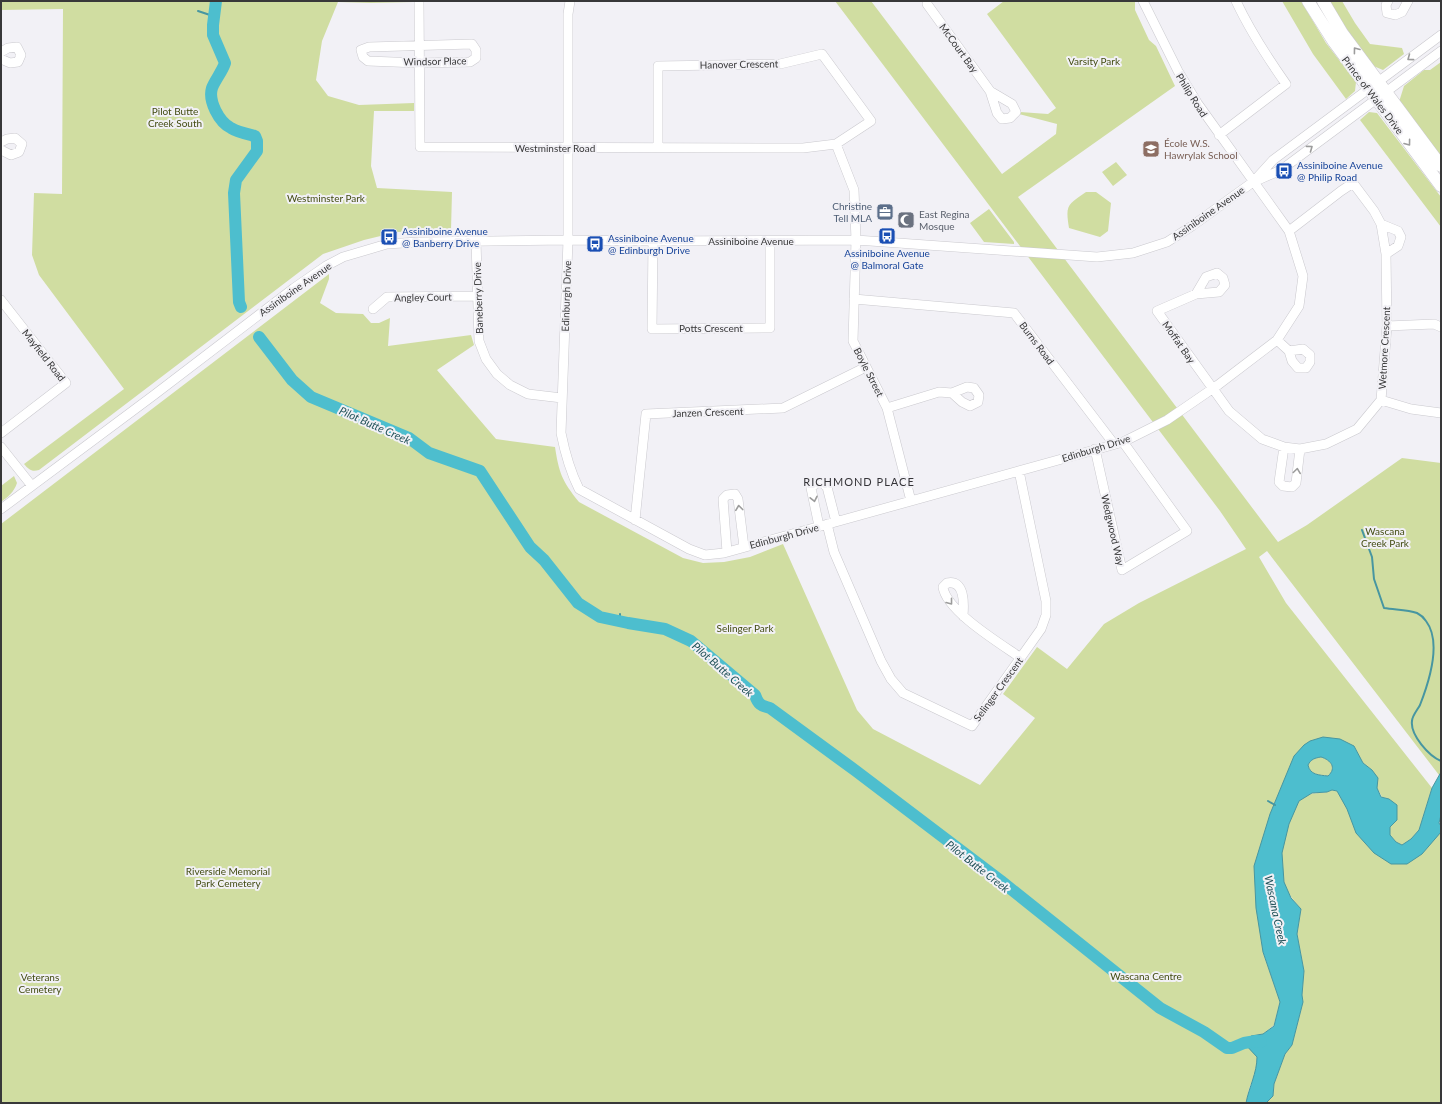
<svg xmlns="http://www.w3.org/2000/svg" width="1442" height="1104" font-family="Lato,sans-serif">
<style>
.green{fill:#d0dda1}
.water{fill:#4dbece;stroke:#4796a1;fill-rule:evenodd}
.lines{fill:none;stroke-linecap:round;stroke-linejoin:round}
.stream{stroke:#4796a1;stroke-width:2}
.river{stroke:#4dbece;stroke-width:12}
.minor-casing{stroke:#cac9ce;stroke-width:10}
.major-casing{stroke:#cac9ce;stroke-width:13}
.minor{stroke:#fff;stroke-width:9}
.major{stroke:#fff;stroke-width:12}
.oneway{stroke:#9c9c9c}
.labels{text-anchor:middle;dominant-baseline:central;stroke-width:4;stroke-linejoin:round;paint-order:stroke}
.street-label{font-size:10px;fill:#383839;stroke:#f2f1f6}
.park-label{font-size:10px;fill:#434c12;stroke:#f2f1f6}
.education-label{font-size:10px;fill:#785e54;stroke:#f2f1f6;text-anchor:start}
.transit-label{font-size:10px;fill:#164399;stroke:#f2f1f6;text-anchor:start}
.service-label{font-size:10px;fill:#4e5e75;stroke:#f2f1f6;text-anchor:end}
.worship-label{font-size:10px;fill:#5b616d;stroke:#f2f1f6;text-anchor:start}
.water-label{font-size:11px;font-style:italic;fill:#205158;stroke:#f2f1f6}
.neighbourhood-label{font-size:11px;letter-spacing:1px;fill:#353438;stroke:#f2f1f6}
</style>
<rect width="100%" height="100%" fill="#f2f1f6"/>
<!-- green -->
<path class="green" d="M 36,1 L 413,1 L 413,2 L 371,3 L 338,2 L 322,41 L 316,80 L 328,96 L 359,105 L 414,103 L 414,111 L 374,111 L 371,166 L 377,188 L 452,192 L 451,230 L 397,232 L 364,240 L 323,254 L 39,470 C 32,472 29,470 24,464 L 124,389 L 39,275 L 32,255 L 34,193 L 62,194 L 63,9 L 1,10 L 1,2 Z
M 835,1 L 871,1 L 1002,174 L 1056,134 L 1057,124 L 1019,114 L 1020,112 L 1048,114 L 1056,108 L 987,14 L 1004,1 L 1135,1 L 1135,10 L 1149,40 L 1156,46 L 1175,86 L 1018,197 L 1278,542 L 1307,525 L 1402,458 L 1441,463 L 1441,772 L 1439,775 L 1267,551 L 1259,557 L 1286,603 L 1432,788 L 1419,830 L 1411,839 L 1402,845 L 1396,842 L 1390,835 L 1389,799 L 1382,797 L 1377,788 L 1372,770 L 1363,763 L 1354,746 L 1294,756 L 1263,952 L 1280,1002 L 1274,1025 L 1263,1034 L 1251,1036 L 1251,1049 L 1257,1057 L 1257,1068 L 1249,1089 L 1246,1103 L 1,1103 L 1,524 L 329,274 L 329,279 L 320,303 L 336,313 L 363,314 L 371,323 L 379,323 L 390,318 L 388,346 L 471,335 L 474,345 L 437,370 L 496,439 L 555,447 C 559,473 562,481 579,502 L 683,558 L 703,563 L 724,562 L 750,557 L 783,544 L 857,710 L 873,729 L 980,785 L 1035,718 L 1003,694 L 1037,647 L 1067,669 L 1104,624 L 1139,603 L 1246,549 L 1220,511 Z
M 1282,1 L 1301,1 L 1326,43 L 1356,82 L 1355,91 L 1346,99 L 1313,54 Z
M 1328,1 L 1342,1 L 1355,23 L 1370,44 L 1402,48 L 1404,54 L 1383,70 L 1371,65 Z
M 1441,62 L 1441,163 L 1399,102 L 1404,86 L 1424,70 L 1430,70 Z
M 1369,112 L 1377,113 L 1441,197 L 1441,227 L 1360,120 Z
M 1116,162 L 1127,175 L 1113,186 L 1102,172 Z
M 1086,192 L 1096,192 L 1111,203 L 1108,231 L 1100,237 L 1069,228 C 1065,204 1068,205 1086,192 Z
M 989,209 L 1014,242 L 1014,244 L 984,242 L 970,223 Z
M 14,476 L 17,483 C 14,492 8,497 1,502 L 1,486 Z
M 1321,757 C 1331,760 1337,768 1328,776 C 1319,775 1310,775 1308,765 C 1311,759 1315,758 1321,757 Z
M 1332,790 L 1337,791 L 1374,853 L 1436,836 L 1441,832 L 1441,1103 L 1266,1103 L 1273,1096 L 1274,1084 L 1285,1054 L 1292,1045 L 1303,1002 L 1302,995 L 1304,971 L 1297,934 L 1301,909 C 1294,901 1288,894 1284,884 C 1282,877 1282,860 1282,853 C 1283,842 1293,806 1300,800 C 1313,789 1319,796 1332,790 Z"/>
<!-- water -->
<path class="water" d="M 1323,737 L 1340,739 L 1354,746 L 1363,763 L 1372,770 L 1378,778 L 1377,788 L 1381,797 L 1389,799 L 1397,805 L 1397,820 L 1390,827 L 1390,835 L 1396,842 L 1402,845 L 1411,839 L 1419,830 L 1432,788 L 1441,772 L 1441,815 L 1439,823 L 1441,826 L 1441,832 L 1422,854 L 1407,864 L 1391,864 L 1374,853 L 1356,833 L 1347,809 L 1337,791 L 1332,790 L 1327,792 L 1312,793 L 1299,801 L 1289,824 L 1282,853 L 1284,882 L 1291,898 L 1301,909 L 1297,934 L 1304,971 L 1302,995 L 1303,1002 L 1292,1045 L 1285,1054 L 1274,1084 L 1273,1096 L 1266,1103 L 1246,1103 C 1249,1087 1257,1073 1257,1057 L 1244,1043 L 1251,1036 L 1263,1034 L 1274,1026 L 1280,1002 L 1263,952 L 1256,908 L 1254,866 L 1270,814 L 1294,756 L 1304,745 L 1310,741 ZM 1321,757 C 1331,760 1337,768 1328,776 C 1319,775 1310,775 1308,765 C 1311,759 1315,758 1321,757 Z"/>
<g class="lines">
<!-- stream -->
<path class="stream" d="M 198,11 L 210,15 L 214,22
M 1362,530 L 1372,557 L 1374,579 L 1384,608 C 1395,610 1407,609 1417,613 C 1421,615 1424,618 1426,621 C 1442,642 1429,682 1420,705 C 1418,709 1412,716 1412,721 C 1410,735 1429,756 1441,761
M 620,614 L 620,617 L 623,621
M 1268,801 L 1275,805"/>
<!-- river -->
<path class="river" d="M 216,1 L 213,25 L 213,35 L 225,63 C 222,72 215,80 212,88 C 208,101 219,122 231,128 C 237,132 247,134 255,136 L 257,141 L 257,151 L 236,180 L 234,193 L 239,302 L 241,307
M 259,337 L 292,380 L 311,397 L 409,438 L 429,453 L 480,471 L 530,547 L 544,560 L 578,603 L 600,617 L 628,623 L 665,629 L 691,641 L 755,695 C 758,704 761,706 770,708 L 856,771 L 1001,881 L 1160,1008 L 1204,1032 L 1227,1048 L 1232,1048 L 1244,1043 L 1256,1041 L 1261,1042"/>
<!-- minor casing -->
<g class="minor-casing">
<path id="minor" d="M 419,1 L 420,147 L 803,148 L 836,144 L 871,121 L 822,54 L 780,64 L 658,66 L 658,147
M 570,1 L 568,14 L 568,240 L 561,433 C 565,453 570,471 579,489 L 689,549 L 705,555 L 724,553 L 1123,442 L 1167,420 L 1218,385 L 1277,340 L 1299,306 L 1303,276 L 1289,231 L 1198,104 L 1178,71 L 1143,1
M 1388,1 L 1386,5 L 1387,13 L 1395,15 L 1402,12 L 1408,1
M 927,4 L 990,91 L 997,113 L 1002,119 L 1010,118 L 1016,112 L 1012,104 L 990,91
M 472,44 L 476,50 L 476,58 L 470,62 L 419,63 L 368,61 L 363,57 L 361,50 L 369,47 Z
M 1,52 L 8,48 L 17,47 L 21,55 L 18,62 L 10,63 L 1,59
M 1219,135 L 1286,84 C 1267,57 1250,31 1236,1
M 1,142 L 7,139 L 15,138 L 22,144 L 19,152 L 11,155 L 1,150
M 836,144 L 854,190 L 856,240 L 853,341 L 887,408 L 911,501
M 1258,180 L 1281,170 L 1441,51
M 1381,224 L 1398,231 L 1401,237 L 1398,246 L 1386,254
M 476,241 L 479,341 L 486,359 L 497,374 L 510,385 L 528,394 L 562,398
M 653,241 L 652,329 L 770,328 L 770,241
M 1196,294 L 1206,277 L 1217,273 L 1223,278 L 1225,285 L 1219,292 L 1196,294 L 1157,311 L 1229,411 L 1262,439 L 1284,447 L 1300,449 L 1326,444 L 1357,429 L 1381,400 L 1387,326 L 1386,254 L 1381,224 L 1374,211 L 1353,183 L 1341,191 L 1289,231
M 854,299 L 1014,313 L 1114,444
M 1,300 L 66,383 L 1,433
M 373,309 L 387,297 L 477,296
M 1387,326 L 1434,324 L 1441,327
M 1277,340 L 1289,351 L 1292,361 L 1298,368 L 1306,368 L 1310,362 L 1310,355 L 1303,349 L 1289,351
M 1381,400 L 1411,409 L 1441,413
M 887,408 L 939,392 L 952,393 L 967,387 L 974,388 L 979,395 L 978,402 L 970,406 L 962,402 L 952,393
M 1,447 L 32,486
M 1284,447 L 1279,482 L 1283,486 L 1292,487 L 1296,483 L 1300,449
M 1095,449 L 1122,570 L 1187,531 L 1123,442
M 1,509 L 154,395 L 294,288 L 326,266 L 343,257 L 387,244 L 418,242 L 568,240 L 653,241 L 856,240 L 1097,257 L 1133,253 L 1167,242 L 1192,226 L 1253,182 L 1273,160 L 1441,35
M 635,520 L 646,414 L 783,408 L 866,367
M 827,524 L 834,552 L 881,661 L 891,679 L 903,693 L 972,726 L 1041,629 L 1046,615 L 1046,601 L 1019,471
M 819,526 L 811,488 L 815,484 L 821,482 L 827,487 L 836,522
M 727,552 L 723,499 L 727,495 L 735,494 L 738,499 L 744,547
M 963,616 C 964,604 965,579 947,583 L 943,587 C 946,611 1001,644 1021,658"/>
</g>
<!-- major casing -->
<g class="major-casing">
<path id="major" d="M 1308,1 L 1334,42 L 1441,186
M 1323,1 L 1342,33 L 1441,166"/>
</g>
<!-- minor -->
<use href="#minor" class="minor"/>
<!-- major -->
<use href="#major" class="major"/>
</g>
<!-- one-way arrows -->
<defs><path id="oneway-chevron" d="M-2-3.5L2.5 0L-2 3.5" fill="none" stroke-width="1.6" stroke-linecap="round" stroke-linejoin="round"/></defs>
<g class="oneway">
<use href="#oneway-chevron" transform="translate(1356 50) rotate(-127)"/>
<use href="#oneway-chevron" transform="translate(1410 58) rotate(143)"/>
<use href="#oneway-chevron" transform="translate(1408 143) rotate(53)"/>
<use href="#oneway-chevron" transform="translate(1310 148) rotate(-36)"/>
<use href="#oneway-chevron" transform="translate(1297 471) rotate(-82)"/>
<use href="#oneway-chevron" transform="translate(814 499) rotate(78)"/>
<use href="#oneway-chevron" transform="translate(739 508) rotate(-97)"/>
<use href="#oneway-chevron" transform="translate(950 602) rotate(52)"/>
</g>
<!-- icons -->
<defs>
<g id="school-square" transform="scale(0.9)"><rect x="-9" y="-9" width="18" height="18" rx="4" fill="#8d6e63" stroke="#f2f1f6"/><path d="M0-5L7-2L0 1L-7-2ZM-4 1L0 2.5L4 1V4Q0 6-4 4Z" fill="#fff"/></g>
<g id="bus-square" transform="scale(0.9)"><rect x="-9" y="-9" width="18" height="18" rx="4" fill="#1a4fb4" stroke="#f2f1f6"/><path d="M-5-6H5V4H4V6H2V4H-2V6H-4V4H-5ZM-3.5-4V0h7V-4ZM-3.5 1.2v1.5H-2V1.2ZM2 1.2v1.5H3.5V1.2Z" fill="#fff"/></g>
<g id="office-square" transform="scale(0.9)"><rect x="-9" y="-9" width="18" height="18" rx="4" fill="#5c6f8a" stroke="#f2f1f6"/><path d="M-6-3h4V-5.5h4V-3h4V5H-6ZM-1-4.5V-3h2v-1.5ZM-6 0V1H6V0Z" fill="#fff"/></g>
<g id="mosque-square" transform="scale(0.9)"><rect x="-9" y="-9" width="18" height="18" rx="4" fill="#6b7280" stroke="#f2f1f6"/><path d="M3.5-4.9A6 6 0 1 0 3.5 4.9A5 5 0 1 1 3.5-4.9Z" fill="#fff"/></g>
</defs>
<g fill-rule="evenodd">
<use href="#school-square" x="1151" y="149"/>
<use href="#bus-square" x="1284" y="171"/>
<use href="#office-square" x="885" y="212"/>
<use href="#mosque-square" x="906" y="220"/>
<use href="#bus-square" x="887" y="236"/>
<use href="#bus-square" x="389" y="237"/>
<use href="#bus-square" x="595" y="244"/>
</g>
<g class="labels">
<!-- street labels -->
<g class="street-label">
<text transform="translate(959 48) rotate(54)">McCourt Bay</text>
<text transform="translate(435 61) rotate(-1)">Windsor Place</text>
<text transform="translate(739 64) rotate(-1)">Hanover Crescent</text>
<text transform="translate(1192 95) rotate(58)">Philip Road</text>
<text transform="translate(1373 95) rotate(53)">Prince of Wales Drive</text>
<text x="555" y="148">Westminster Road</text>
<text transform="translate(1208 213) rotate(-35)">Assiniboine Avenue</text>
<text x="751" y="241">Assiniboine Avenue</text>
<text transform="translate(295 289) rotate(-35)">Assiniboine Avenue</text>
<text transform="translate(566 296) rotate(-88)">Edinburgh Drive</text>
<text transform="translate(423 297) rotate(-1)">Angley Court</text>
<text transform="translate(478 298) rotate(-92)">Baneberry Drive</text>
<text x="711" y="328">Potts Crescent</text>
<text transform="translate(1179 342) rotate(55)">Moffat Bay</text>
<text transform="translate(1037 343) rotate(53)">Burns Road</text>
<text transform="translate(1384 348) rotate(-87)">Wetmore Crescent</text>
<text transform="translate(44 355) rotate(52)">Mayfield Road</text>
<text transform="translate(869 372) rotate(63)">Boyle Street</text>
<text transform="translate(708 412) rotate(-2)">Janzen Crescent</text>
<text transform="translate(1096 448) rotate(-17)">Edinburgh Drive</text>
<text transform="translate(1113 530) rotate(77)">Wedgwood Way</text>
<text transform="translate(784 536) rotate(-15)">Edinburgh Drive</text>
<text transform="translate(998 689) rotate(-54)">Selinger Crescent</text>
</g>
<!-- park labels -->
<g class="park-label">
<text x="1094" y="61">Varsity Park</text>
<text x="175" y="111">Pilot Butte<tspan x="175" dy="12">Creek South</tspan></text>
<text x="326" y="198">Westminster Park</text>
<text x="1385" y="531">Wascana<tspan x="1385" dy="12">Creek Park</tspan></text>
<text x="745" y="628">Selinger Park</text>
<text x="228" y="871">Riverside Memorial<tspan x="228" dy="12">Park Cemetery</tspan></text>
<text x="1146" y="976">Wascana Centre</text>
<text x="40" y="977">Veterans<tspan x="40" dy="12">Cemetery</tspan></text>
</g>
<!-- education labels -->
<g class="education-label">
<text x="1164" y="143">École W.S.<tspan x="1164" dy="12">Hawrylak School</tspan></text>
</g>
<!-- transit labels -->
<g class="transit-label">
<text x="1297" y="165">Assiniboine Avenue<tspan x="1297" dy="12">@ Philip Road</tspan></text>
<text x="402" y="231">Assiniboine Avenue<tspan x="402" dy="12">@ Banberry Drive</tspan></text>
<text x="608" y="238">Assiniboine Avenue<tspan x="608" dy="12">@ Edinburgh Drive</tspan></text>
<text x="887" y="253" text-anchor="middle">Assiniboine Avenue<tspan x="887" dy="12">@ Balmoral Gate</tspan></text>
</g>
<!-- service labels -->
<g class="service-label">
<text x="872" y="206">Christine<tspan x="872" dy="12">Tell MLA</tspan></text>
</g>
<!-- worship labels -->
<g class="worship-label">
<text x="919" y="214">East Regina<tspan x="919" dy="12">Mosque</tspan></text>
</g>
<!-- water labels -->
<g class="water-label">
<text transform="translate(375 425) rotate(24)">Pilot Butte Creek</text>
<text transform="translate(723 669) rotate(41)">Pilot Butte Creek</text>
<text transform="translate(978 866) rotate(38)">Pilot Butte Creek</text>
<text transform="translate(1276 910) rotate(78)">Wascana Creek</text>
</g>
<!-- neighbourhood labels -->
<g class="neighbourhood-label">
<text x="859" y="481">RICHMOND PLACE</text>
</g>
</g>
<!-- border -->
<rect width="1442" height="1104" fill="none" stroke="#383839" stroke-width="4"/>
</svg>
